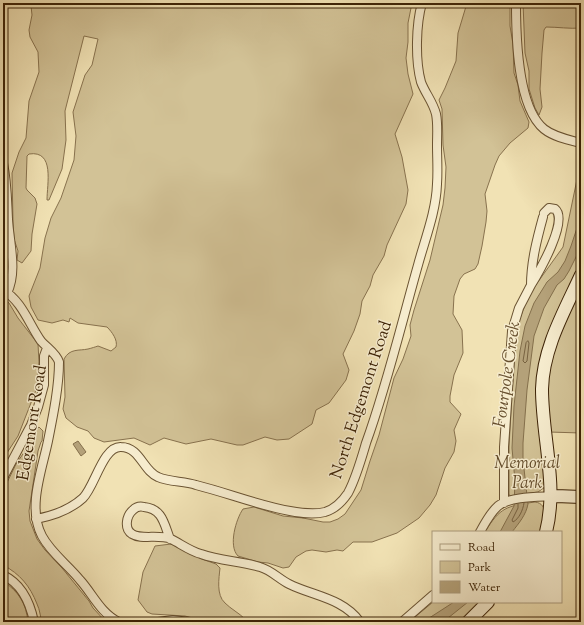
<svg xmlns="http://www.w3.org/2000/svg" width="584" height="625" font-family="'Sorts Mill Goudy',serif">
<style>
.green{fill:#d2c296;stroke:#88724e}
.water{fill:#b4a179;stroke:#846f4b}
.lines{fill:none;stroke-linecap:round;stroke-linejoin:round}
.shore{stroke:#786240;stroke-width:1}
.street-casing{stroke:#6a5332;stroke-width:10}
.secondary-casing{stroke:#3d2306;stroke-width:14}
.street{stroke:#f6ecce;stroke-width:8}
.secondary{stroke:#f6ecce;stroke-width:12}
.labels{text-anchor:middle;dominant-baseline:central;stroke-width:3;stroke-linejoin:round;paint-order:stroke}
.street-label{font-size:17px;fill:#3d2306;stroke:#f6ecce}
.park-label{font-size:17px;font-style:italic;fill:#624b2a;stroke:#f6ecce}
.water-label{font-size:18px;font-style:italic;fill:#674f2e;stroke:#f6ecce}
</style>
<rect width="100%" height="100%" fill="#f1e2b4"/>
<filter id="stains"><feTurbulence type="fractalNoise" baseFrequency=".005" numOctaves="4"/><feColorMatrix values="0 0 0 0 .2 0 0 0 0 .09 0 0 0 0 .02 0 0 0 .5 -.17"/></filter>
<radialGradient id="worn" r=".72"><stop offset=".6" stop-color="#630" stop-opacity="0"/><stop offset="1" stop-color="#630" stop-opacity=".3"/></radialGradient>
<!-- green -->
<path class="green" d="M 26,3 L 412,3 L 408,23 L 408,42 L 406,58 L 408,74 L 413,94 L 395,134 L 402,157 L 408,190 L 406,204 L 387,245 L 384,256 L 373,275 L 370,286 L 362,301 L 360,314 L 354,331 L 343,354 L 349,370 L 346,380 L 329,403 L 316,410 L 312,424 L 289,439 L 277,440 L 265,437 L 243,445 L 237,445 L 211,439 L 186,444 L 164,438 L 150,445 L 134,438 L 104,442 L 94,438 L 88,431 L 77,427 L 66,418 L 63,409 L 65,397 L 64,359 C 70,348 79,351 88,349 C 92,348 95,347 98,346 L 111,351 L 116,347 C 118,340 112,332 107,327 L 78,323 L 70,318 L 69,322 L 63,320 L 52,323 L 38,320 L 31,307 L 29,296 L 40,268 L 45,238 L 51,218 L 61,198 L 74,160 L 76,136 L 73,112 L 85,75 L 92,65 L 98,39 L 84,36 L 65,111 L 66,140 L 62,169 L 49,200 L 47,200 C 47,184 55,150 29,154 L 27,156 L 26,188 L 27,190 L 35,198 L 37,204 L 32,234 L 31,251 L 22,263 L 17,260 L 18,251 L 14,239 L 13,222 L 12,173 L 19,152 L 26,138 L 29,101 L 39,72 L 38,52 L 30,37 L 29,30 L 32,15 L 31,6 Z
M 467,3 L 510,3 L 510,26 L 513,44 L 514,73 L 518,85 L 520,101 L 529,122 L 528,128 L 510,143 L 499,156 L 495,165 L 485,194 L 487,211 L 486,222 L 482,246 L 478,264 L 475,269 L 464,274 L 460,279 L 454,296 L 453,314 L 462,330 L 463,353 L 454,375 L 450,396 L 450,402 L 461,414 L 454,430 L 456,441 L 454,452 L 445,468 L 436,495 L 430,505 L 419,518 L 397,533 L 372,542 L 353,542 L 343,551 L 337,550 L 326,552 L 312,550 L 306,551 L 296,557 L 289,567 L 283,568 L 268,563 L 258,562 L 238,556 C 228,546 236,519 243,509 L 254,507 L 283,516 L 303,518 L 323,522 L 330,522 L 338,519 L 345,514 L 361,490 L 370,461 L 379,435 L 394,378 L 403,359 L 411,336 L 410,325 L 414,310 L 430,260 L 443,205 L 445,188 L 446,167 L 443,145 L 442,109 L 439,100 L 445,88 L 456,61 L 458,33 Z
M 523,3 L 581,3 L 581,28 C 569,29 558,27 546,27 L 544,30 L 542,53 L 540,89 L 542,107 L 539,115 L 535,108 L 529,89 L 529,71 L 525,53 Z
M 581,160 L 581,265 L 545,344 L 545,487 L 538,492 L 510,496 L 509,494 L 509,446 L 516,329 L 525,305 L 535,286 L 563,247 Z
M 3,216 C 5,228 9,271 3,279 Z
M 581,285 L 581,433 L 549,432 L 546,387 L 552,351 Z
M 3,298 L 9,303 L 18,318 L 38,344 L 39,362 L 36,390 L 18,436 L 3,459 Z
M 39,427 L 43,431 L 42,441 L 41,442 L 38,451 L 29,511 L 30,521 L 37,539 L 45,550 L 62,568 L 89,601 L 93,608 L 106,622 L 42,622 C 40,616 40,610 37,604 C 30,586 20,574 3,565 L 3,491 L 16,464 L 25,451 L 33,432 Z
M 535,502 C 550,504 543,521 541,532 L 485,532 C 500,507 507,506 535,502 Z
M 171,544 L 202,559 L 216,564 L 220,568 C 219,578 216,595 225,603 C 231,609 239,613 245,619 L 245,622 L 208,622 L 185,616 L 152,614 L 147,612 L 138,600 L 143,572 L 155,546 Z
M 3,581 C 19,592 26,603 28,622 L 3,622 Z
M 433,602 L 482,602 L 461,622 L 409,622 Z"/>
<!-- water -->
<path class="water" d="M 581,181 L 581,247 L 569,271 L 564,279 L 557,285 L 544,308 L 534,336 L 527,390 L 523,443 L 523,460 L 528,504 C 526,515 519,523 512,532 L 500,532 L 514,506 L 515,481 L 512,448 L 514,406 L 520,351 L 525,326 L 534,303 L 547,282 L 558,272 L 565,261 L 571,246 L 579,222 L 578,193 Z
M 78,441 L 86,452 L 81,456 L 73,444 Z
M 454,602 L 468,602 L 443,622 L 423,622 Z"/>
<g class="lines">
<!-- shore -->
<path class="shore" d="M 528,341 L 529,343 L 527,361 L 525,363 L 523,361 L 526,343 Z
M 518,504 L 518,508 L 512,520 L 513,522 C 519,519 523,510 524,503"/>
<!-- street casing -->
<g class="street-casing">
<path id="street" d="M 516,3 C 516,35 517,107 544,129 C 554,137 569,140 581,143
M 3,163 C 7,182 7,200 8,219 C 9,242 18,271 7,293
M 543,217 C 537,239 531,262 531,285 C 539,272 569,220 555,209 L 549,208 L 544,213
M 3,290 C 22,301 29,324 41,341 C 47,348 56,353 59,362 C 59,387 53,416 48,441 C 42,470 27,508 42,536 C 51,553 68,565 80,580 C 92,593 101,614 119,622
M 3,478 L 31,425 L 38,407 L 44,385 L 44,356 L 47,348
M 504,503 L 504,447 L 512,331 L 519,308 L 531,285
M 36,519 C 52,516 71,509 83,498 C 95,486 103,446 121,447 C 140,447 143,471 158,477 C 169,482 184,481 196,485 C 228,493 257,505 290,511 C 301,513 313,515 325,512 C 335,509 342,502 348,493 C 356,478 361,460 366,443 C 387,385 401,325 418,265 C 425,239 436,212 437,184 C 438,171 437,158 437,145 C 437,134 438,124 436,114 C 433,102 425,93 421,82 C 415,60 416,24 422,3
M 480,532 C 485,523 490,513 498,506 C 511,496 539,497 554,496
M 170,539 C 164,524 163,509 144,507 C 140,506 136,507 133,510 C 126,516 124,529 132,534 C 141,540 159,534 171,539 C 181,544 190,551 201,554 C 220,561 241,561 260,567 C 271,570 279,579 289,584 C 313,596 343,598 360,622
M 3,575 C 22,584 30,602 34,622
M 158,622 L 173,620 L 189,622
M 402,622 L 433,595"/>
</g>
<!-- secondary casing -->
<g class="secondary-casing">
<path id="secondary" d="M 556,496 L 581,497
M 546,532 C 558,485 542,437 542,389 C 543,348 564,312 581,275
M 468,622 L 488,602"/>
</g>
<!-- street -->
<use href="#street" class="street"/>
<!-- secondary -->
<use href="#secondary" class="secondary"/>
</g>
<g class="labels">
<!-- street labels -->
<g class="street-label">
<text transform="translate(362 400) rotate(-72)">North Edgemont Road</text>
<text transform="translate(33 423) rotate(-81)">Edgemont Road</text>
</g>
<!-- park labels -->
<g class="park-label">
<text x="527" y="464">Memorial<tspan x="527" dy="20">Park</tspan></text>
</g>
<!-- water labels -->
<g class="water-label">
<text transform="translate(508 375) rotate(-82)">Fourpole Creek</text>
</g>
</g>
<!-- margin -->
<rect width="584" height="625" fill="none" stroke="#f1e2b4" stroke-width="16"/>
<rect x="4" y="4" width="576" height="617" fill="none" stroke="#3d2306" stroke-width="2"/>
<rect x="8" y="8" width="568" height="609" fill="none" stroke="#3d2306"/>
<!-- legend -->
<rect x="432" y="531" width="130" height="72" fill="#f6ecce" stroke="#ac9c7e"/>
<rect x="440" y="544" width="20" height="6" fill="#f6ecce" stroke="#ac9c7e"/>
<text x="468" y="551" font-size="12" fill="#3d2306">Road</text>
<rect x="440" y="561" width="20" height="12" fill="#d2c296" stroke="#ac9c7e"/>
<text x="468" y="571" font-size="12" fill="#3d2306">Park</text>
<rect x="440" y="581" width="20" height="12" fill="#b4a179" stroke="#ac9c7e"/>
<text x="468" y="591" font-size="12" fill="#3d2306">Water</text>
<rect width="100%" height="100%" filter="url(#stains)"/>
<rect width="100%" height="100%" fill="url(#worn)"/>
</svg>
